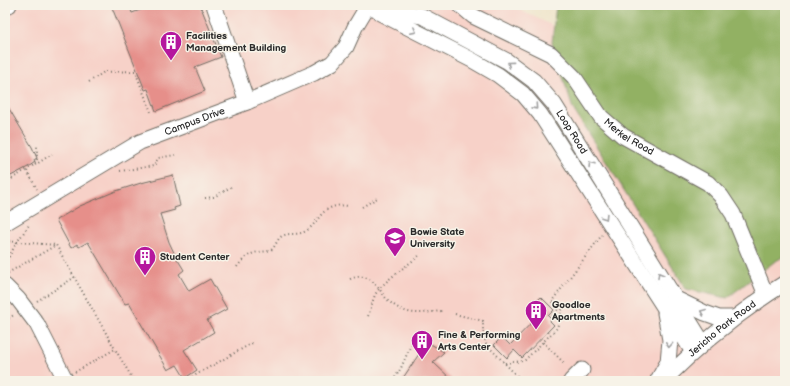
<svg xmlns="http://www.w3.org/2000/svg" width="790" height="386" font-family="'Balsamiq Sans',sans-serif">
<style>
.built{fill:#f7d1c8}
.forest{fill:#92b164;stroke:#5e6e48}
.building{fill:#e68f8a}
.lines{fill:none;stroke-linecap:round;stroke-linejoin:round}
.minor-casing{stroke:#706c63;stroke-width:17}
.path{stroke:#706c63;stroke-width:2;stroke-dasharray:1 3;stroke-linecap:butt}
.minor{stroke:#fff;stroke-width:15}
.oneway{stroke:#a0a0a0}
.labels{text-anchor:middle;dominant-baseline:central;stroke-width:3;stroke-linejoin:round;paint-order:stroke}
.poi-label{font-size:10px;font-weight:bold;fill:#2b2b2b;stroke:#f7f3e8;text-anchor:start}
.street-label{font-size:10px;fill:#2b2b2b;stroke:#f7f3e8}
</style>
<rect width="100%" height="100%" fill="#f7f3e8"/>
<filter id="ink" filterUnits="userSpaceOnUse"><feTurbulence type="fractalNoise" baseFrequency=".025" numOctaves="2"/><feDisplacementMap in="SourceGraphic" scale="8" xChannelSelector="R" yChannelSelector="G"/><feConvolveMatrix kernelMatrix="1 2 1 2 8 2 1 2 1" color-interpolation-filters="sRGB"/></filter>
<filter id="wash" filterUnits="userSpaceOnUse"><feTurbulence type="fractalNoise" baseFrequency=".012" numOctaves="4" result="noise"/><feDisplacementMap in="SourceGraphic" scale="16" xChannelSelector="R" yChannelSelector="G"/><feGaussianBlur stdDeviation="0.9" result="paint"/><feColorMatrix in="noise" values="0 0 0 0 0 0 0 0 0 0 0 0 0 0 0 0 0 1.4 0 .05"/><feComposite in="paint" operator="in"/></filter>
<g filter="url(#wash)">
<rect width="100%" height="100%" fill="#efe5ca"/>
<!-- built -->
<path class="built" d="M 5,5 L 509,5 L 785,135 L 785,381 L 5,381 Z"/>
<!-- forest -->
<path class="forest" d="M 556,5 L 785,5 L 785,256 L 774,262 L 727,298 L 686,289 L 573,109 L 552,43 Z"/>
<g id="blocks">
<!-- building -->
<path class="building" d="M 111,5 L 129,5 L 132,13 L 154,5 L 200,5 L 221,57 L 195,67 L 205,91 L 156,111 L 148,89 L 145,90 Z
M 5,102 L 32,147 L 37,158 L 34,160 L 35,162 L 28,167 L 5,179 Z
M 173,175 L 180,206 L 174,208 L 175,210 L 160,214 L 169,242 L 176,257 L 184,270 L 179,274 L 189,291 L 210,279 L 227,309 L 207,320 L 214,332 L 184,350 L 197,370 L 185,378 L 177,365 L 168,370 L 129,303 L 125,304 L 88,242 L 79,247 L 77,244 L 71,248 L 56,220 L 80,206 L 116,191 L 141,183 Z
M 541,297 L 554,310 L 548,316 L 551,319 L 550,321 L 554,325 L 522,358 L 514,350 L 507,358 L 494,345 L 502,337 L 510,345 L 541,313 L 533,305 Z
M 429,343 L 444,352 L 433,362 L 453,381 L 401,381 L 421,351 Z"/>
</g>
</g>
<g filter="url(#ink)">
<use href="#blocks" fill-opacity="0" stroke="#706c63" stroke-width="1"/>
<g class="lines">
<!-- minor casing -->
<g class="minor-casing">
<g id="minor">
<path d="M 214,5 L 247,102"/>
<path id="s1" d="M 460,5 L 473,16 L 551,54 L 574,77 L 601,117 L 623,136 L 708,183 L 721,196 L 733,214 L 766,295"/>
<path d="M 5,7 L 9,5"/>
<path id="s2" d="M 367,7 L 422,16 L 507,61 L 534,81 L 554,104 L 703,343"/>
<path d="M 380,13 L 472,60 L 498,75 L 523,94 L 540,114 L 611,225 L 693,352"/>
<path id="s3" d="M 5,223 L 140,142 L 247,102 L 314,73 L 332,63 L 346,47 L 355,27 L 367,7"/>
<path d="M 5,286 L 18,299 L 37,324 L 66,381"/>
<path d="M 674,298 L 705,313 L 719,318 L 734,318"/>
<path d="M 658,380 L 668,362 L 670,340 L 665,313"/>
<path d="M 571,381 L 582,370"/>
<path id="s4" d="M 663,381 C 702,342 739,312 785,283"/>
</g>
</g>
<!-- path -->
<path class="path" d="M 89,82 L 104,72 L 135,71 L 151,112
M 35,165 L 52,154
M 27,171 L 37,189
M 120,171 L 154,166 L 158,158 L 175,155
M 5,183 L 34,165 L 37,159 L 37,145
M 205,198 L 214,197 L 231,187
M 362,207 L 379,197
M 5,241 L 56,245
M 5,264 L 17,242 L 29,225
M 237,267 C 242,260 249,253 259,252 C 263,251 267,252 271,250 C 276,246 277,239 282,236 C 290,232 298,236 306,231 C 316,225 319,213 330,208 C 336,205 342,205 348,206
M 8,273 L 56,245 L 115,349
M 350,279 C 367,272 374,282 383,294 C 388,302 397,308 405,311 C 416,315 430,312 442,311
M 37,301 L 75,277
M 455,314 L 483,321 L 483,331 L 486,344 L 522,381
M 368,316 C 371,309 372,302 375,295 C 382,282 408,265 420,255
M 5,320 L 14,315
M 559,321 L 552,315 L 559,308
M 543,342 L 565,364
M 505,363 L 523,361 L 525,360 L 557,328 L 562,310 L 552,301 L 602,235
M 75,372 L 115,349 L 134,381
M 185,381 L 254,342
M 393,381 L 401,368 L 413,340 L 421,347"/>
<!-- minor -->
<use href="#minor" class="minor"/>
</g>
<!-- one-way arrows -->
<defs><path id="oneway-chevron" d="M-2-3.5L2.5 0L-2 3.5" fill="none" stroke-width="1.6" stroke-linecap="round" stroke-linejoin="round"/></defs>
<g class="oneway">
<use href="#oneway-chevron" transform="translate(414 31) rotate(27)"/>
<use href="#oneway-chevron" transform="translate(510 64) rotate(-144)"/>
<use href="#oneway-chevron" transform="translate(535 107) rotate(48)"/>
<use href="#oneway-chevron" transform="translate(591 164) rotate(-122)"/>
<use href="#oneway-chevron" transform="translate(605 217) rotate(58)"/>
<use href="#oneway-chevron" transform="translate(660 275) rotate(-121)"/>
<use href="#oneway-chevron" transform="translate(703 312) rotate(-157)"/>
<use href="#oneway-chevron" transform="translate(669 345) rotate(94)"/>
</g>
</g>
<!-- icons -->
<defs>
<g id="building-pin" transform="scale(1.15)"><path d="M0 17L-7.5 6A9.5 9.5 0 1 1 7.5 6Z" fill="#b5179e" stroke="#f7f3e8"/><path d="M-4-6H4V6H1V3H-1V6H-4ZM-2.5-4.3h1.7v1.8h-1.7ZM.8-4.3h1.7v1.8H.8ZM-2.5-1h1.7V.8h-1.7ZM.8-1h1.7V.8H.8Z" fill="#fff"/></g>
<g id="university-pin" transform="scale(1.15)"><path d="M0 17L-7.5 6A9.5 9.5 0 1 1 7.5 6Z" fill="#b5179e" stroke="#f7f3e8"/><path d="M0-5L7-2L0 1L-7-2ZM-4 1L0 2.5L4 1V4Q0 6-4 4Z" fill="#fff"/></g>
</defs>
<g fill-rule="evenodd">
<use href="#building-pin" x="171" y="42"/>
<use href="#university-pin" x="395" y="238"/>
<use href="#building-pin" x="145" y="257"/>
<use href="#building-pin" x="536" y="311"/>
<use href="#building-pin" x="422" y="341"/>
</g>
<g class="labels">
<!-- poi labels -->
<g class="poi-label">
<text x="186" y="36">Facilities<tspan x="186" dy="12">Management Building</tspan></text>
<text x="410" y="232">Bowie State<tspan x="410" dy="12">University</tspan></text>
<text x="160" y="257">Student Center</text>
<text x="552" y="305">Goodloe<tspan x="552" dy="12">Apartments</tspan></text>
<text x="438" y="335">Fine &amp; Performing<tspan x="438" dy="12">Arts Center</tspan></text>
</g>
<!-- street labels -->
<g class="street-label">
<text stroke="none"><textPath href="#s3" startOffset="216">Campus Drive</textPath></text>
<text stroke="none"><textPath href="#s2" startOffset="249">Loop Road</textPath></text>
<text stroke="none"><textPath href="#s1" startOffset="219">Merkel Road</textPath></text>
<text stroke="none"><textPath href="#s4" startOffset="79">Jericho Park Road</textPath></text>
</g>
</g>
<!-- margin -->
<rect width="790" height="386" fill="none" stroke="#f7f3e8" stroke-width="20"/>
</svg>
